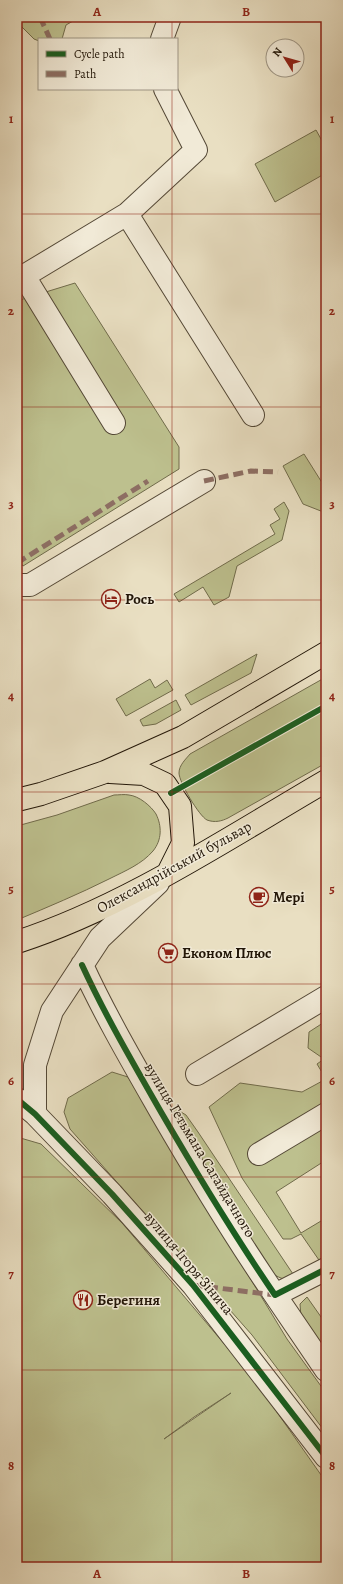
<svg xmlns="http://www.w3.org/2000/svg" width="343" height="1584" font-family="Alegreya,serif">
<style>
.green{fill:#bdc08e;stroke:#706b4b;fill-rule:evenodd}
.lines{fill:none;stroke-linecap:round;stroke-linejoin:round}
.minor-casing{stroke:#544836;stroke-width:24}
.major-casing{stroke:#221608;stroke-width:24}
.minor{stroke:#f1ead7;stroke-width:22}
.major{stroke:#e9dfc2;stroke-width:22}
.quiet{stroke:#8d6e63;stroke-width:5;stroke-dasharray:10 5;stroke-linecap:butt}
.cycleway-casing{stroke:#f1ead7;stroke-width:8}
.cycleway{stroke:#1b5e20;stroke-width:6}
.grid{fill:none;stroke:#8f2418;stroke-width:1;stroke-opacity:0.55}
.labels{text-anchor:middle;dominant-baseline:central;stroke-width:3;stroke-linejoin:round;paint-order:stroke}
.poi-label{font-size:15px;font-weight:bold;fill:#221608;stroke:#f1ead7;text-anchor:start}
.street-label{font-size:15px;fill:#221608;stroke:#f1ead7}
.neatline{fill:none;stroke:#8f2418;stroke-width:1.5}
.grid-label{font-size:13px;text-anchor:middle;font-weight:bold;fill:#8f2418}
</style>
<rect width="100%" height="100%" fill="#e9dfc2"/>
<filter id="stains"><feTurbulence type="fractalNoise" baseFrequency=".005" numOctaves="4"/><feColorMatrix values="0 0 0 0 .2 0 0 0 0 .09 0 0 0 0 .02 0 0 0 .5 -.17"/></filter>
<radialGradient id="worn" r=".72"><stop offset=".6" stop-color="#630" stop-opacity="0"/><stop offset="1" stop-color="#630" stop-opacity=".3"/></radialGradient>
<!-- green -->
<path class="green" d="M 17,17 L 80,17 L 66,25 L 62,39 L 39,39 L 39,41 L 34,39 L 17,22 Z
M 316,130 L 326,148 L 326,173 L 275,202 L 255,164 Z
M 75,283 L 179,447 L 179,469 L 23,566 L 17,558 L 17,303 L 23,299 Z
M 304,454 L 326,489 L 326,513 L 303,504 L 283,466 Z
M 284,502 L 289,511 L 282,540 L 237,566 L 229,597 L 214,605 L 203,587 L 179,602 L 174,594 L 275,534 L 270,525 L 280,519 L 274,509 Z
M 257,654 L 251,673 L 191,705 L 185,695 Z
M 326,677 L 326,763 L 228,818 C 222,821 215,823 207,820 C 199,816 179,782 179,773 C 179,765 186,759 190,754 Z
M 150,679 L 155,688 L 167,680 L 173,690 L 126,716 L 116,699 Z
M 176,700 L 181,710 L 156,724 L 143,726 L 140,720 Z
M 114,795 C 119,795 124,794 129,795 C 139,796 151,806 156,814 C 162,826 162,840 153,851 C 142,864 125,871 109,879 C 79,894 48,907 17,920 L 17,826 L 57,815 Z
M 326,1021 L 326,1160 L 276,1192 L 301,1233 L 326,1218 L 326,1261 L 321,1263 L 301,1234 L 291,1239 L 283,1239 L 242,1178 L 209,1107 L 240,1083 L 302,1092 L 326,1079 L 317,1064 L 324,1059 L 308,1048 L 309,1032 Z
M 112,1072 L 128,1077 L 287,1339 L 326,1393 L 326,1433 L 252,1335 L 70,1129 L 64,1112 L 68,1098 Z
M 176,1109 L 186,1115 L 198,1132 L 295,1277 C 283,1282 279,1277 268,1271 L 170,1110 Z
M 17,1137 L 41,1144 L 123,1224 L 253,1378 L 326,1482 L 326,1567 L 17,1567 ZM 231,1393 L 164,1439 L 194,1417 Z
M 307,1297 L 326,1324 L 326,1352 L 301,1317 L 300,1304 Z"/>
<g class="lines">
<!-- minor casing -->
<g class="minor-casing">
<path id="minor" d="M 162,39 L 170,17
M 127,214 L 253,415
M 114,423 L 24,276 L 127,214 L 196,150 L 165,89
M 17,585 L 30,585 L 204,481
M 82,965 C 105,1015 133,1063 161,1112 C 197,1174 234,1235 275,1295 L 326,1269
M 197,1074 L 326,997
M 17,1099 L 35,1114 L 112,1194 L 193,1285 L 326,1457
M 35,1114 L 35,1065 L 52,1011 L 100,938 L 158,883
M 259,1154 L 326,1114
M 275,1295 L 326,1370"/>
</g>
<!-- major casing -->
<g class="major-casing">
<path id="major" d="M 110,772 L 144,774 L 165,784 L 180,806 L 183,843 L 168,873
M 17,800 L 41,794 L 105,772 L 183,737 L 326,653
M 17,942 C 125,907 228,838 326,781"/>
</g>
<!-- minor -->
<use href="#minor" class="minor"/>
<!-- major -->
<use href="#major" class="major"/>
<!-- quiet -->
<path class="quiet" d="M 40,17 L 50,39
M 204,481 L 251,471 L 278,472
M 17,563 L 148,481
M 193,1285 L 275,1295"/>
<!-- cycleway casing -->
<g class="cycleway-casing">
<path id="cycleway" d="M 171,793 L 326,706
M 82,965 C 105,1015 133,1063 161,1112 C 197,1174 234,1235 275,1295 L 326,1269
M 17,1099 L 35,1114 L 112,1194 L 193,1285 L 326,1457"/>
</g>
<!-- cycleway -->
<use href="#cycleway" class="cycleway"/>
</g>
<!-- grid -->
<path class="grid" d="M 172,17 L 172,39M 172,89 L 172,1567M 17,214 L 326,214M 17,407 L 326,407M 17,600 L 326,600M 17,792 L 326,792M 17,984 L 326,984M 17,1177 L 326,1177M 17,1370 L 326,1370"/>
<!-- icons -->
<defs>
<g id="hotel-ring" transform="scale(1)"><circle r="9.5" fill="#f1ead7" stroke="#8f2418" stroke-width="1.5"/><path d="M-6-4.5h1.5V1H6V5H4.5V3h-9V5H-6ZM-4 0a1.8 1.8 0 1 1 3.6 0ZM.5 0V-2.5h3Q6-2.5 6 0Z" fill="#8f2418"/></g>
<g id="cafe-ring" transform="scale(1)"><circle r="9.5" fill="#f1ead7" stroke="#8f2418" stroke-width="1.5"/><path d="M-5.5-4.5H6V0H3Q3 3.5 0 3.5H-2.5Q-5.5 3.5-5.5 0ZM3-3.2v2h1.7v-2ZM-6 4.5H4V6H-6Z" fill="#8f2418"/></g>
<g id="supermarket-ring" transform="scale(1)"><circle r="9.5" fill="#f1ead7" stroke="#8f2418" stroke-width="1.5"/><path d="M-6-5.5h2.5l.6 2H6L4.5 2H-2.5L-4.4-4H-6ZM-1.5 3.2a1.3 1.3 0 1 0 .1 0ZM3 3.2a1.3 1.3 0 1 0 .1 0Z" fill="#8f2418"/></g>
<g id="restaurant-ring" transform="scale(1)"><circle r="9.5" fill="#f1ead7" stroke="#8f2418" stroke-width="1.5"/><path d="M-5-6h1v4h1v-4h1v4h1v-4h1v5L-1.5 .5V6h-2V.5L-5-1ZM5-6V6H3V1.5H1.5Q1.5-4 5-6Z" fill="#8f2418"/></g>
</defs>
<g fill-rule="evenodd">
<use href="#hotel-ring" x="111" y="599"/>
<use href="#cafe-ring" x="259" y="897"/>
<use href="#supermarket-ring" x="168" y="953"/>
<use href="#restaurant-ring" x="83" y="1300"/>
</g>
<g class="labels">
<!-- poi labels -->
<g class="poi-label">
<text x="125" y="599">Рось</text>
<text x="273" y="897">Мері</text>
<text x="182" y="953">Економ Плюс</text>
<text x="97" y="1300">Берегиня</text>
</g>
<!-- street labels -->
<g class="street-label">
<text transform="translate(174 867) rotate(-29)">Олександрійський бульвар</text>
<text transform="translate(200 1150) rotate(59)">вулиця Гетьмана Сагайдачного</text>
<text transform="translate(189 1263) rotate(50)">вулиця Ігоря Зінича</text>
</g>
</g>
<!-- margin -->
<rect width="343" height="1584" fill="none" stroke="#e9dfc2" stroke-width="44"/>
<!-- legend -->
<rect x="38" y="38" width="140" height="52" fill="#f1ead7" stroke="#9e9584"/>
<rect x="46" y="51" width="20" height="6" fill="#1b5e20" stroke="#9e9584"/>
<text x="74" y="58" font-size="12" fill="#221608">Cycle path</text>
<rect x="46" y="71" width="20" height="6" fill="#8d6e63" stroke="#9e9584"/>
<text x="74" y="78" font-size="12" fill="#221608">Path</text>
<!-- north arrow -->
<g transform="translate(285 58) rotate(307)"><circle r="19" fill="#f1ead7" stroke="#9e9584"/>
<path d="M0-3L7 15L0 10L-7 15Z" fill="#8f2418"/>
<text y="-6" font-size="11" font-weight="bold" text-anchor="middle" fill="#221608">N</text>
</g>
<rect x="22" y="22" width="299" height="1540" class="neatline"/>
<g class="grid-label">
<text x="97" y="16">A</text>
<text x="246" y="16">B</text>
<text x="11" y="123">1</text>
<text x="332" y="123">1</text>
<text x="11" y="315">2</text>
<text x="332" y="315">2</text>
<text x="11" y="508">3</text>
<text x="332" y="508">3</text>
<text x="11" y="700">4</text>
<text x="332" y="700">4</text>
<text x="11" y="893">5</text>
<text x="332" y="893">5</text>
<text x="11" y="1085">6</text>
<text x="332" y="1085">6</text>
<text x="11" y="1278">7</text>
<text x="332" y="1278">7</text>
<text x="11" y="1470">8</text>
<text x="332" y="1470">8</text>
<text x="97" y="1578">A</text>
<text x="246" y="1578">B</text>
</g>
<rect width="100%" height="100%" filter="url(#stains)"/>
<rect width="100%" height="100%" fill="url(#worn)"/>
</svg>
